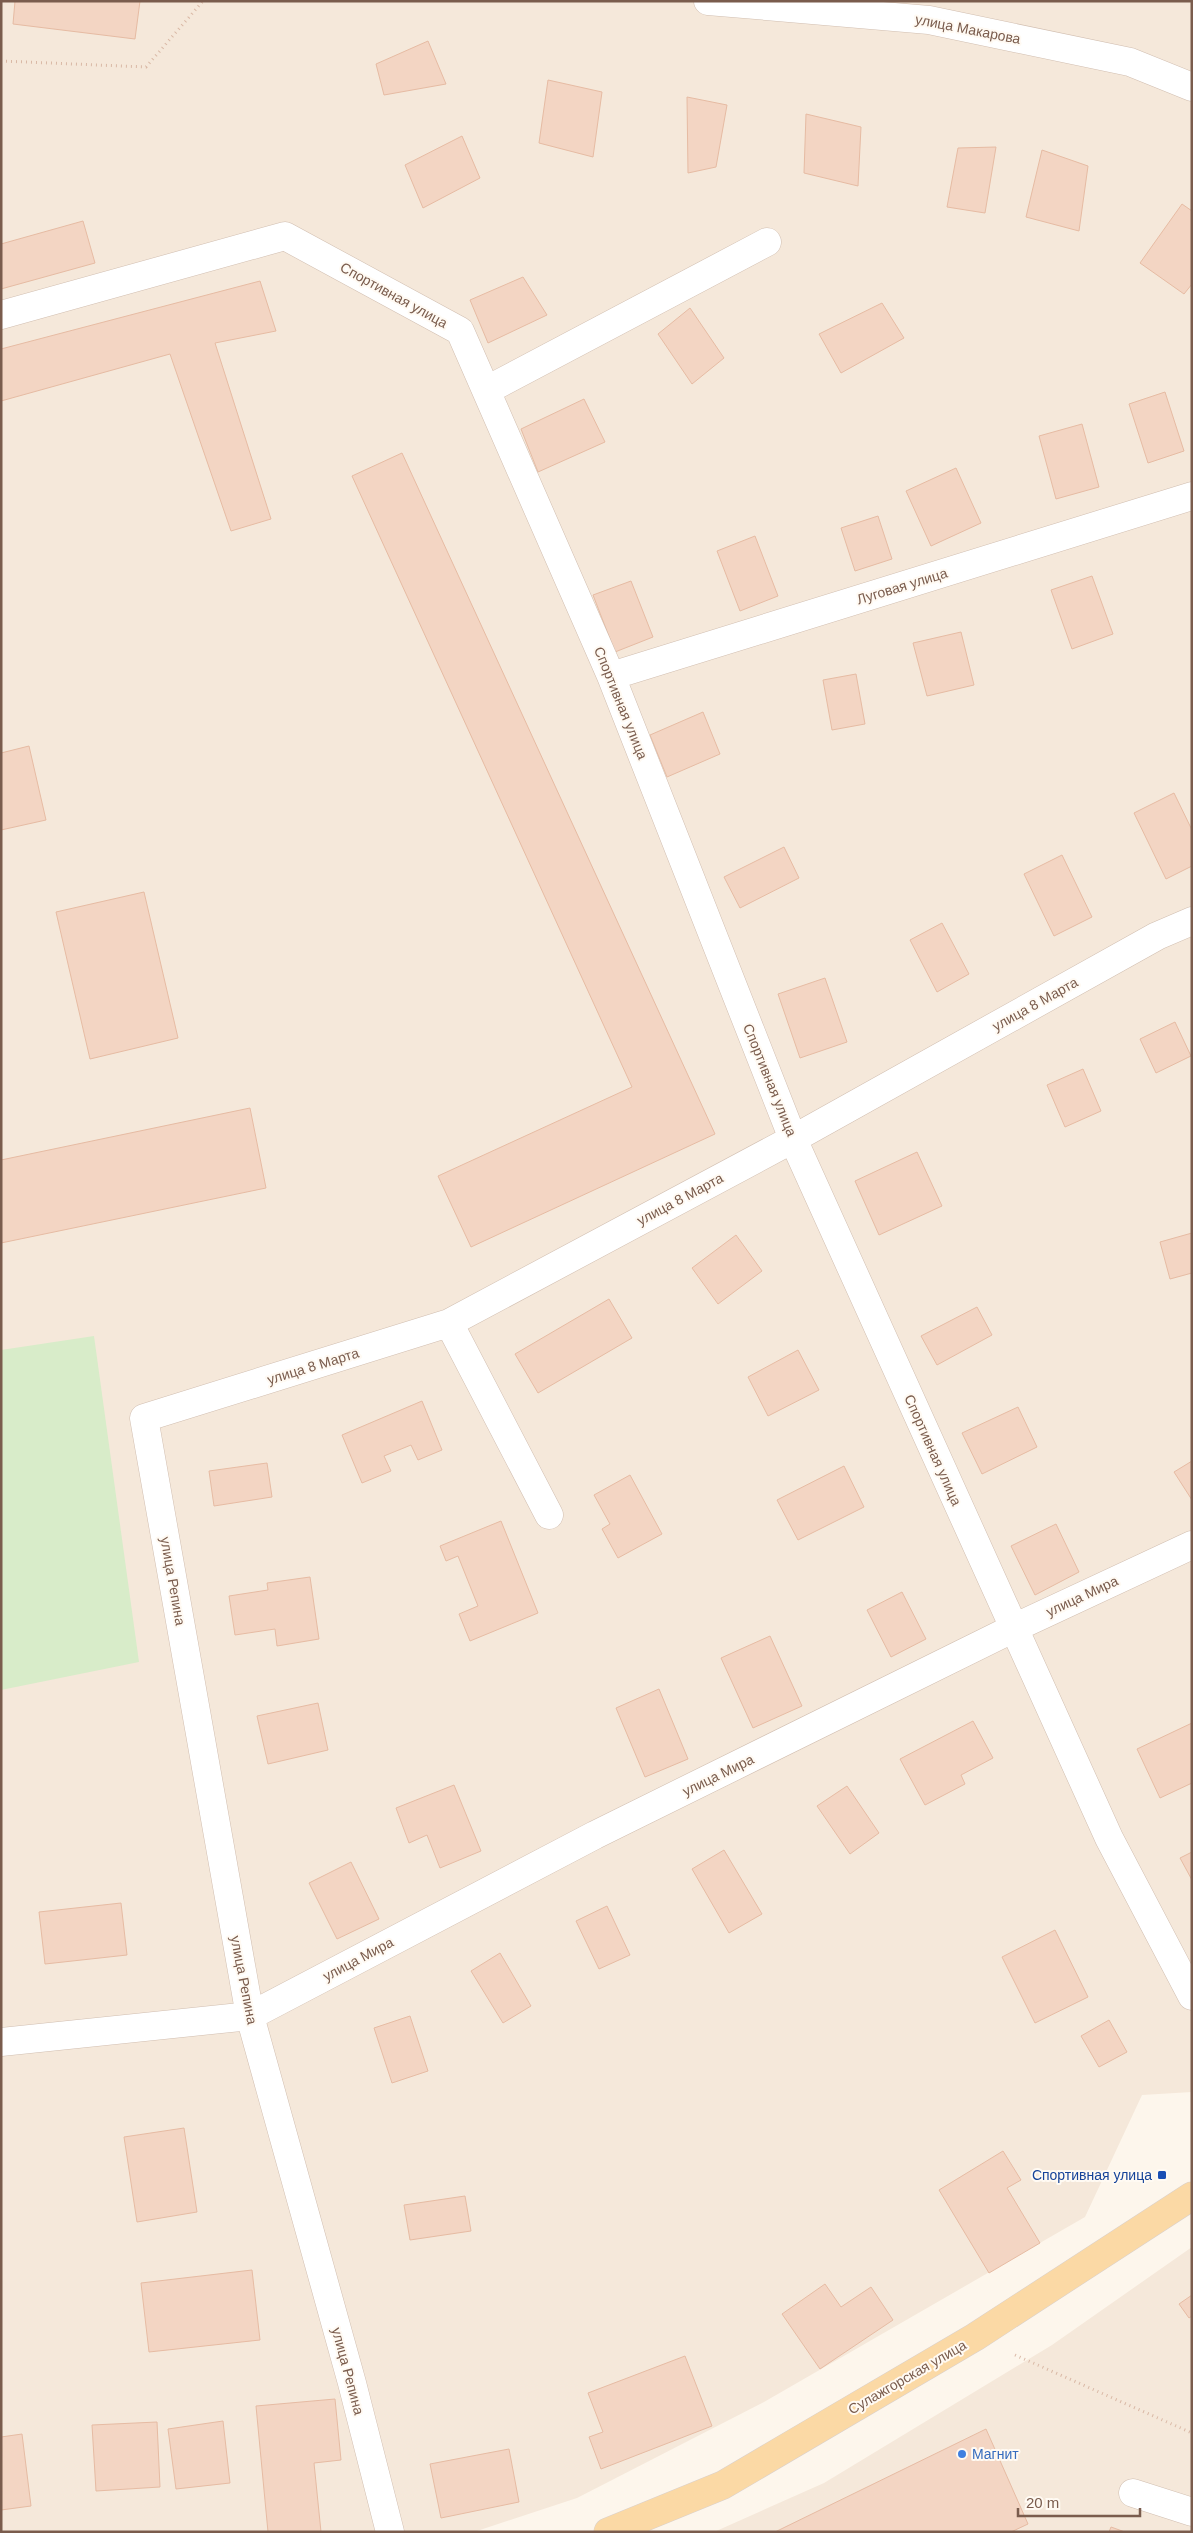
<svg xmlns="http://www.w3.org/2000/svg" width="1193" height="2533" font-family="Arial,sans-serif">
<style>
.residential{fill:#f5e8da}
.green{fill:#d8ecc9}
.building{fill:#f3d5c3;stroke:#e6bba3}
.lines{fill:none;stroke-linecap:round;stroke-linejoin:round}
.minor-casing{stroke:#d1beb0;stroke-width:29}
.major-casing{stroke:#dad1cd;stroke-width:29}
.path{stroke:#d9b8a5;stroke-width:3;stroke-dasharray:1 4;stroke-linecap:butt}
.minor{stroke:#fff;stroke-width:28}
.major{stroke:#fbd9a5;stroke-width:28}
.transit-dot{fill:#1a4fb4;stroke:#fffaf3;stroke-width:2}
.shop-dot{fill:#3f7fe0;stroke:#fffaf3;stroke-width:2}
.labels{text-anchor:middle;dominant-baseline:central;stroke-width:4;stroke-linejoin:round;paint-order:stroke}
.street-label{font-size:14px;fill:#7a5c4d;stroke:#fffaf3}
.transit-label{font-size:14px;fill:#164399;stroke:#fffaf3;text-anchor:end}
.shop-label{font-size:14px;fill:#366cbe;stroke:#fffaf3;text-anchor:start}
</style>
<rect width="100%" height="100%" fill="#fdf6ec"/>
<!-- residential -->
<path class="residential" d="M 1,1 L 1192,1 L 1192,2092 L 1142,2095 L 1085,2217 L 764,2402 L 577,2498 L 474,2532 L 1,2532 Z
M 1192,2247 L 1192,2532 L 714,2532 L 824,2483 L 1052,2345 Z"/>
<!-- green -->
<path class="green" d="M 94,1336 L 139,1662 L 1,1690 L 1,1350 Z"/>
<!-- building -->
<path class="building" d="M 15,1 L 140,1 L 135,39 L 13,24 Z
M 428,41 L 446,84 L 384,95 L 376,64 Z
M 548,80 L 602,92 L 593,157 L 539,143 Z
M 687,97 L 727,105 L 716,167 L 688,173 Z
M 806,114 L 861,127 L 858,186 L 804,173 Z
M 462,136 L 480,178 L 423,208 L 405,165 Z
M 996,147 L 985,213 L 947,207 L 958,148 Z
M 1042,150 L 1088,166 L 1079,231 L 1026,217 Z
M 1182,204 L 1192,211 L 1192,284 L 1184,294 L 1140,263 Z
M 83,221 L 95,263 L 1,289 L 1,244 Z
M 523,277 L 547,315 L 488,343 L 470,300 Z
M 260,281 L 276,331 L 215,343 L 271,519 L 231,531 L 170,354 L 1,401 L 1,349 Z
M 882,303 L 904,338 L 841,373 L 819,334 Z
M 690,308 L 724,358 L 692,384 L 658,334 Z
M 1165,392 L 1184,451 L 1148,463 L 1129,404 Z
M 584,399 L 605,442 L 538,472 L 521,429 Z
M 1082,424 L 1099,487 L 1056,499 L 1039,436 Z
M 402,453 L 715,1134 L 471,1247 L 438,1176 L 632,1087 L 352,476 Z
M 956,468 L 981,523 L 931,546 L 906,491 Z
M 878,516 L 892,559 L 855,571 L 841,528 Z
M 755,536 L 778,596 L 740,611 L 717,551 Z
M 1092,576 L 1113,634 L 1072,649 L 1051,590 Z
M 631,581 L 653,637 L 615,652 L 593,595 Z
M 961,632 L 974,685 L 927,696 L 913,643 Z
M 856,674 L 865,724 L 832,730 L 823,680 Z
M 703,712 L 720,754 L 667,777 L 650,735 Z
M 29,746 L 46,820 L 1,830 L 1,753 Z
M 1174,793 L 1192,830 L 1192,866 L 1166,879 L 1134,813 Z
M 784,847 L 799,878 L 740,908 L 724,877 Z
M 1062,855 L 1092,917 L 1054,936 L 1024,874 Z
M 144,892 L 178,1038 L 90,1059 L 56,912 Z
M 942,923 L 969,974 L 937,992 L 910,940 Z
M 825,978 L 847,1042 L 800,1058 L 778,994 Z
M 1175,1022 L 1191,1056 L 1156,1073 L 1140,1039 Z
M 1083,1069 L 1101,1111 L 1065,1127 L 1047,1085 Z
M 250,1108 L 266,1188 L 1,1243 L 1,1160 Z
M 917,1152 L 942,1206 L 879,1235 L 855,1181 Z
M 1192,1233 L 1192,1273 L 1170,1279 L 1160,1242 Z
M 736,1235 L 762,1271 L 718,1304 L 692,1268 Z
M 609,1299 L 632,1338 L 538,1393 L 515,1354 Z
M 977,1307 L 992,1335 L 937,1365 L 921,1336 Z
M 798,1350 L 819,1390 L 768,1416 L 748,1377 Z
M 422,1401 L 442,1450 L 418,1460 L 411,1445 L 384,1456 L 391,1471 L 362,1483 L 342,1435 Z
M 1018,1407 L 1037,1447 L 982,1474 L 962,1433 Z
M 1192,1461 L 1192,1500 L 1174,1472 Z
M 267,1463 L 272,1497 L 214,1506 L 209,1471 Z
M 844,1466 L 864,1507 L 798,1540 L 777,1500 Z
M 630,1475 L 662,1534 L 618,1558 L 602,1529 L 610,1524 L 594,1495 Z
M 501,1521 L 538,1613 L 470,1641 L 459,1614 L 478,1606 L 458,1556 L 446,1561 L 440,1546 Z
M 1056,1524 L 1079,1572 L 1035,1595 L 1011,1546 Z
M 310,1577 L 319,1639 L 277,1646 L 275,1629 L 235,1635 L 229,1596 L 268,1590 L 267,1583 Z
M 902,1592 L 926,1639 L 891,1657 L 867,1610 Z
M 770,1636 L 802,1706 L 753,1728 L 721,1658 Z
M 659,1689 L 688,1759 L 645,1777 L 616,1708 Z
M 318,1703 L 328,1750 L 268,1764 L 257,1716 Z
M 973,1721 L 993,1758 L 961,1775 L 965,1784 L 925,1805 L 900,1759 Z
M 1192,1723 L 1192,1783 L 1160,1798 L 1137,1749 Z
M 454,1785 L 481,1851 L 440,1868 L 427,1835 L 409,1843 L 396,1808 Z
M 847,1786 L 879,1833 L 850,1854 L 817,1806 Z
M 724,1850 L 762,1914 L 729,1933 L 692,1869 Z
M 1192,1852 L 1192,1880 L 1180,1858 Z
M 351,1862 L 379,1919 L 337,1939 L 309,1883 Z
M 121,1903 L 127,1955 L 45,1964 L 39,1912 Z
M 607,1906 L 630,1955 L 599,1969 L 576,1921 Z
M 1055,1930 L 1088,1997 L 1035,2023 L 1002,1957 Z
M 500,1953 L 531,2006 L 503,2023 L 471,1971 Z
M 410,2016 L 428,2071 L 392,2083 L 374,2028 Z
M 1109,2020 L 1127,2052 L 1099,2067 L 1081,2036 Z
M 184,2128 L 197,2212 L 137,2222 L 124,2137 Z
M 1003,2151 L 1021,2180 L 1007,2188 L 1040,2243 L 989,2273 L 939,2190 Z
M 465,2196 L 471,2231 L 410,2240 L 404,2205 Z
M 252,2270 L 260,2340 L 149,2352 L 141,2283 Z
M 825,2284 L 841,2307 L 871,2287 L 893,2320 L 820,2369 L 782,2314 Z
M 1192,2295 L 1192,2316 L 1189,2318 L 1179,2304 Z
M 685,2356 L 712,2426 L 601,2469 L 589,2437 L 603,2432 L 588,2393 Z
M 335,2399 L 341,2460 L 314,2463 L 321,2532 L 268,2532 L 256,2406 Z
M 223,2421 L 230,2483 L 176,2489 L 168,2429 Z
M 157,2422 L 160,2487 L 96,2491 L 92,2425 Z
M 986,2429 L 1028,2524 L 1011,2532 L 775,2532 Z
M 22,2434 L 31,2506 L 1,2510 L 1,2437 Z
M 509,2449 L 519,2502 L 441,2518 L 430,2464 Z
M 1111,2527 L 1125,2532 L 1109,2532 Z"/>
<g class="lines">
<!-- minor casing -->
<g class="minor-casing">
<path id="minor" d="M 708,1 L 929,20 L 1130,62 L 1192,87
M 1,315 L 285,236 L 460,331 L 611,676 L 793,1139 L 1109,1838 L 1192,1996
M 487,390 L 767,242
M 611,676 L 1192,496
M 449,1323 L 549,1515
M 1,2042 L 250,2016 L 595,1835 L 1014,1628 L 1192,1545
M 1133,2493 L 1192,2512
M 390,2532 L 352,2383 L 250,2016 L 144,1418 L 449,1323 L 793,1139 L 1157,936 L 1192,921"/>
</g>
<!-- major casing -->
<g class="major-casing">
<path id="major" d="M 608,2532 L 723,2485 L 975,2337 L 1192,2196"/>
</g>
<!-- path -->
<path class="path" d="M 1,61 L 146,67 L 203,1
M 1015,2355 L 1192,2433"/>
<!-- minor -->
<use href="#minor" class="minor"/>
<!-- major -->
<use href="#major" class="major"/>
</g>
<!-- markers -->
<rect class="transit-dot" x="1157" y="2170" width="10" height="10" rx="2.5"/>
<circle class="shop-dot" cx="962" cy="2454" r="5"/>
<g class="labels">
<!-- street labels -->
<g class="street-label">
<text transform="translate(968 29) rotate(11)">улица Макарова</text>
<text transform="translate(394 295) rotate(29)">Спортивная улица</text>
<text transform="translate(902 586) rotate(-17)">Луговая улица</text>
<text transform="translate(621 703) rotate(68)">Спортивная улица</text>
<text transform="translate(1035 1004) rotate(-29)">улица 8 Марта</text>
<text transform="translate(770 1080) rotate(68)">Спортивная улица</text>
<text transform="translate(680 1199) rotate(-28)">улица 8 Марта</text>
<text transform="translate(313 1366) rotate(-17)">улица 8 Марта</text>
<text transform="translate(933 1450) rotate(66)">Спортивная улица</text>
<text transform="translate(173 1581) rotate(80)">улица Репина</text>
<text transform="translate(1082 1596) rotate(-25)">улица Мира</text>
<text transform="translate(718 1775) rotate(-26)">улица Мира</text>
<text transform="translate(358 1959) rotate(-28)">улица Мира</text>
<text transform="translate(244 1980) rotate(79)">улица Репина</text>
<text transform="translate(348 2371) rotate(75)">улица Репина</text>
<text transform="translate(907 2377) rotate(-30)">Сулажгорская улица</text>
</g>
<!-- transit labels -->
<g class="transit-label">
<text x="1152" y="2175">Спортивная улица</text>
</g>
<!-- shop labels -->
<g class="shop-label">
<text x="972" y="2454">Магнит</text>
</g>
</g>
<!-- border -->
<rect width="1193" height="2533" fill="none" stroke="#7a5c4d" stroke-width="5"/>
<!-- scale -->
<path d="M1018 2508v8h122v-8" fill="none" stroke="#7a5c4d" stroke-width="2.5"/>
<text x="1026" y="2508" font-size="15" fill="#7a5c4d" stroke="#fffaf3" stroke-width="4" paint-order="stroke">20 m</text>
</svg>
